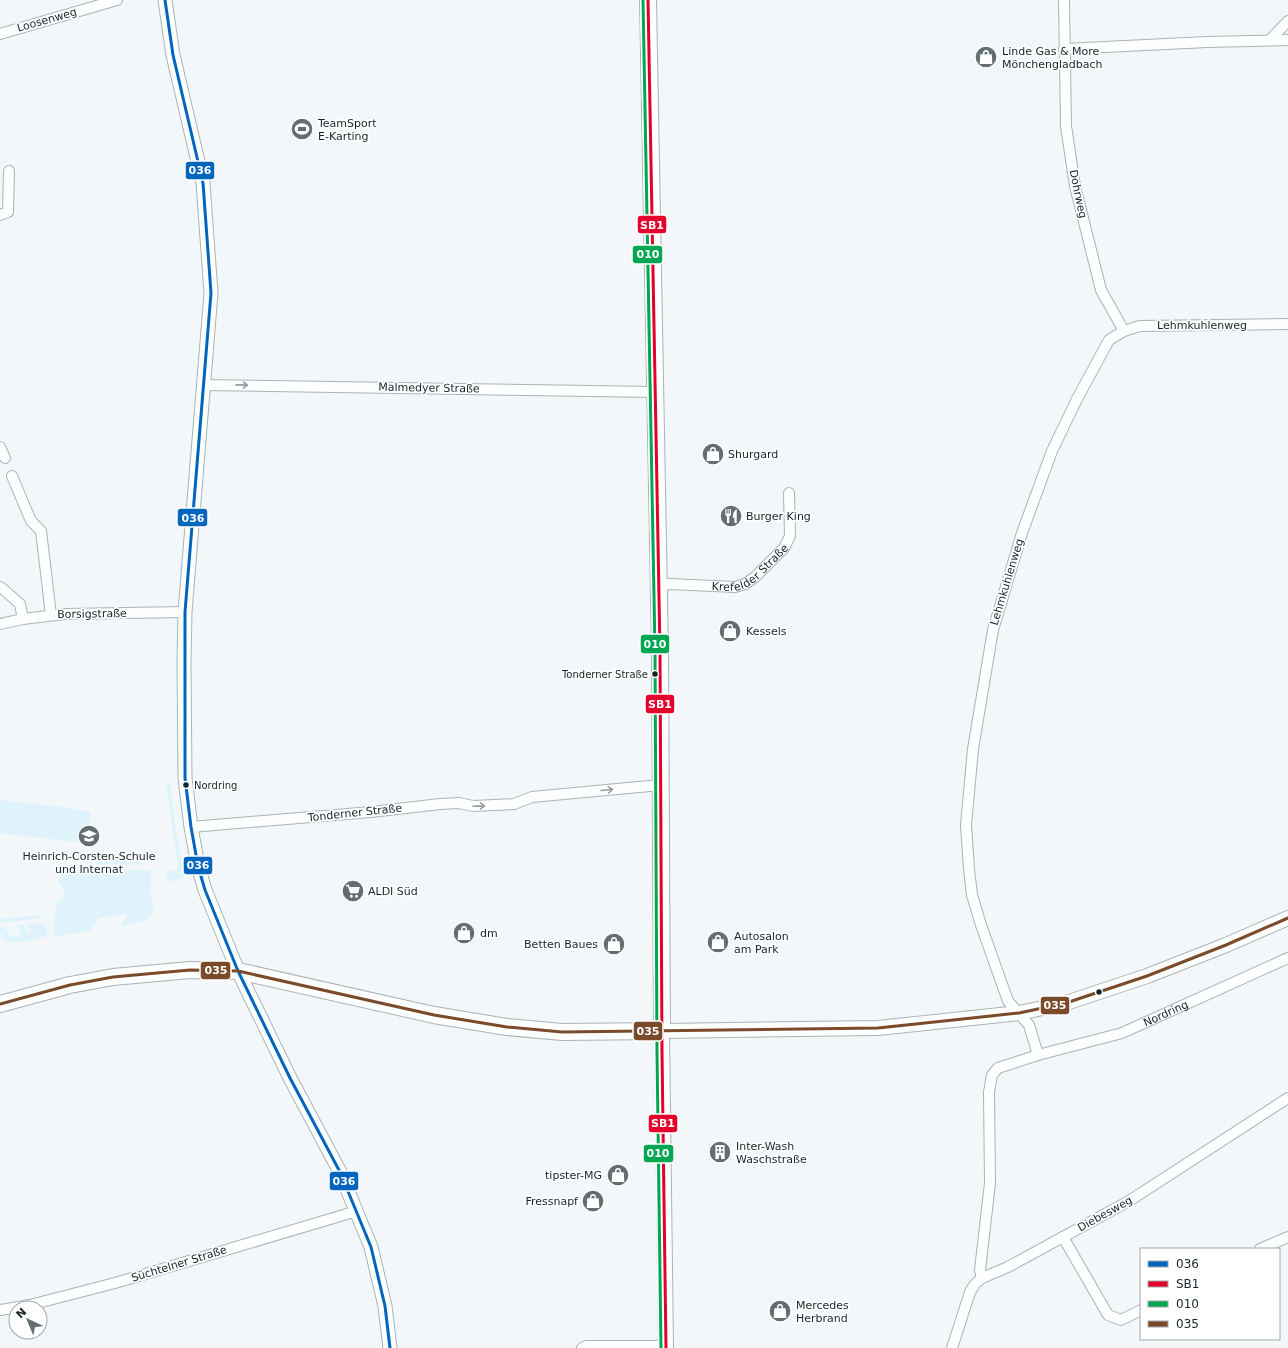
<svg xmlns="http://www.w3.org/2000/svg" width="1288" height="1348" font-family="'DejaVu Sans',sans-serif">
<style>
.green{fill:#dff3fb}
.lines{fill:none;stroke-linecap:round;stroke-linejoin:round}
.minor-casing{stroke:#aab3b6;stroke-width:12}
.tertiary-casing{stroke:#aab3b6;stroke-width:15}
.secondary-casing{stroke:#aab3b6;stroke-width:16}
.primary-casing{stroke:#aab3b6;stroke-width:18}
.minor{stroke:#fdfefe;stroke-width:10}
.tertiary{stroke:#fdfefe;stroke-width:13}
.secondary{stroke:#fdfefe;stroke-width:14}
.primary{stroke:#fdfefe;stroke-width:16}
.bus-1-casing{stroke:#fff;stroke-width:6}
.bus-2-casing{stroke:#fff;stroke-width:6}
.bus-3-casing{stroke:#fff;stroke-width:6}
.bus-4-casing{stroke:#fff;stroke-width:6}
.bus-1{stroke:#0065bd;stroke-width:3}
.bus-2{stroke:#e4002b;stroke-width:3}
.bus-3{stroke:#00a651;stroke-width:3}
.bus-4{stroke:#7a4b2a;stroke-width:3}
.oneway{stroke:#959c9f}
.bus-dot{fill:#16252a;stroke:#fff;stroke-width:1.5}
.labels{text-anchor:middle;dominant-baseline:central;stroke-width:3.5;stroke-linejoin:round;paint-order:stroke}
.bus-label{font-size:10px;fill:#16252a;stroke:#fff;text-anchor:end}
.street-label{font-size:11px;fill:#16252a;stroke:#fff}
.poi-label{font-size:11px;fill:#16252a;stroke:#fff;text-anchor:start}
.line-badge{stroke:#fff;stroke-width:1.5}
.badge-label{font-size:11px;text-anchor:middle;font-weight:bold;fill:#fff}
</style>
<rect width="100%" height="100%" fill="#f3f7f9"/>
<!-- green -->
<path class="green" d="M 166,783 L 170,783 L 175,824 L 184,878 L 166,882 L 167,870 L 176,871 L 178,867 Z
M 0,800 L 61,807 L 90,812 L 91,844 L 0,833 Z
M 139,856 L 139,865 L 97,864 L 96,857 Z
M 154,870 L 154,874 L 150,874 L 152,908 L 154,908 C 152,923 133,923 121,926 L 128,914 L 99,918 L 89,931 L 54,937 C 53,925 54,914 57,902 C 68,897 66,889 58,882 L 62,871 Z
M 40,915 L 41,918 L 0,923 L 0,919 Z
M 44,923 L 48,936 C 34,939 8,949 0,935 L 0,927 L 5,927 L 11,938 L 21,935 L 17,925 L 24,924 L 25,931 L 29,934 L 30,933 L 31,931 L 26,924 Z"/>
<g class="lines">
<!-- minor casing -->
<g class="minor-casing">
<g id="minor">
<path d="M 1064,0 L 1066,126 L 1075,186 L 1101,290 L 1124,331"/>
<path d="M 0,34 L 117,0"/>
<path d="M 1270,40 L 1288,21"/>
<path d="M 1064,49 L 1207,42 L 1288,40"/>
<path d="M 0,215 L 8,212 L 9,171"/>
<path d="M 203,385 L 655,392"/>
<path d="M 0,447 L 5,458"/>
<path d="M 12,476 L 31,521 L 41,531 L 51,615"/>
<path id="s1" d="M 659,586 L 670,584 L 735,587 L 745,584 L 755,577 L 784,548 L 790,536 L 789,493"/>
<path d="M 0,587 L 3,589 L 20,604 L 23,619"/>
<path d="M 0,624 L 23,619 L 64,614 L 185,612"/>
<path d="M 191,827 L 371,812 L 440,804 L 459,803 L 473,806 L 514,804 L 532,797 L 660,785"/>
<path d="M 1038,1055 L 1029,1025 L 1008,1001 L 981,925 L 972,895 L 969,869 L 966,825 L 973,749 L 993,630 L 1022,533 L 1052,451 L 1077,399 L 1109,340 L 1124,331 L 1140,326 L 1288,324"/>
<path d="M 1063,1237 L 1108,1315 L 1121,1320 L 1141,1310"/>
<path d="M 1260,1249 L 1288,1237"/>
<path id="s2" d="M 982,1278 L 980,1270 L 990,1183 L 989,1092 L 992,1075 L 998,1068 L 1038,1055 L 1122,1033 L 1288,958"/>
<path d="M 0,1310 L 30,1305 L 115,1283 L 357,1211"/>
<path d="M 582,1348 L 586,1346 L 654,1346 L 666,1345"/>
<path d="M 952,1348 L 970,1292 L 975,1284 L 982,1278 L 1008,1267 L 1129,1201 L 1288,1098"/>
</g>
</g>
<!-- tertiary casing -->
<g class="tertiary-casing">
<path id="tertiary" d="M 165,0 L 173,55 L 203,183 L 211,293 L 185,612 L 184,662 L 185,778 L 191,827 L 198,866 L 205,890 L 238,971 L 290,1078 L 340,1172 L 371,1247 L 385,1306 L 390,1348"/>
</g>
<!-- secondary casing -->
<g class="secondary-casing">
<path id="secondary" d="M 666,1348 L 662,1031 L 878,1028 L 1019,1013 L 1066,1003 L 1147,976 L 1226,945 L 1288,918"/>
</g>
<!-- primary casing -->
<g class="primary-casing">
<path id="primary" d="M 0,1004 L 70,985 L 113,977 L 190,970 L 238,971 L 434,1015 L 507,1027 L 562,1032 L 662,1031 L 660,651 L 648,0"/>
</g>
<!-- minor -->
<use href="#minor" class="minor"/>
<!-- tertiary -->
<use href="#tertiary" class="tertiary"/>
<!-- secondary -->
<use href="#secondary" class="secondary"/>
<!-- primary -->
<use href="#primary" class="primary"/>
<!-- bus-1 casing -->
<g class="bus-1-casing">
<path id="bus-1" d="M 165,0 L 173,55 L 203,183 L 211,293 L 185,612 L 185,778 L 191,827 L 198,866 L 205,890 L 238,971 L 290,1078 L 340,1172 L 371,1247 L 385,1306 L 390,1348"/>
</g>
<!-- bus-2 casing -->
<g class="bus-2-casing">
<path id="bus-2" d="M 648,0 L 660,651 L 662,1052 L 666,1348"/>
</g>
<!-- bus-3 casing -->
<g class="bus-3-casing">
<path id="bus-3" d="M 643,0 L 655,651 L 657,1052 L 661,1348"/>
</g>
<!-- bus-4 casing -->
<g class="bus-4-casing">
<path id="bus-4" d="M 0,1004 L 70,985 L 113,977 L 190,970 L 238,971 L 434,1015 L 507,1027 L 562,1032 L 878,1028 L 1019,1013 L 1066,1003 L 1147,976 L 1226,945 L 1288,918"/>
</g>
<!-- bus-1 -->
<use href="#bus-1" class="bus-1"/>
<!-- bus-2 -->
<use href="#bus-2" class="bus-2"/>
<!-- bus-3 -->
<use href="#bus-3" class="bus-3"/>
<!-- bus-4 -->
<use href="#bus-4" class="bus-4"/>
</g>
<!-- one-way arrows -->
<defs><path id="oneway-shaft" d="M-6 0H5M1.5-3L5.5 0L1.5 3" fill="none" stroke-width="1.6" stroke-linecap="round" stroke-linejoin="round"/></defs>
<g class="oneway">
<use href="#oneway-shaft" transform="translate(242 385) rotate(1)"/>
<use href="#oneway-shaft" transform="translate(607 790) rotate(-5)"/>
<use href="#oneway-shaft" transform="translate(479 806) rotate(-2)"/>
</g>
<!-- icons -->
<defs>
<g id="shop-disc" transform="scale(1.15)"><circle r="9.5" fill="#636e72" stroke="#fff"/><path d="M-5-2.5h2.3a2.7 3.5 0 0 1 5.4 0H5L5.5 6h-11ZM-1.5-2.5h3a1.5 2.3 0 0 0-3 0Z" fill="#fff"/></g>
<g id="stadium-disc" transform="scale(1.15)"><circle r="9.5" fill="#636e72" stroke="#fff"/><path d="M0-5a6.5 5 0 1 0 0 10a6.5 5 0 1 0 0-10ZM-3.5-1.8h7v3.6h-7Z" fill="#fff"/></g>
<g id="restaurant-disc" transform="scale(1.15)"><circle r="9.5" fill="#636e72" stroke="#fff"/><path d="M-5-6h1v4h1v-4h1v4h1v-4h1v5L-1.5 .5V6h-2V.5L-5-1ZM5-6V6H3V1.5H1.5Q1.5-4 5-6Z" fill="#fff"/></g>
<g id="school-disc" transform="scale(1.15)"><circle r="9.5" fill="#636e72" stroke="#fff"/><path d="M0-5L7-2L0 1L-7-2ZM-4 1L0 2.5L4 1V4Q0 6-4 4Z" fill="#fff"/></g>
<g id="supermarket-disc" transform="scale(1.15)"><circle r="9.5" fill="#636e72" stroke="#fff"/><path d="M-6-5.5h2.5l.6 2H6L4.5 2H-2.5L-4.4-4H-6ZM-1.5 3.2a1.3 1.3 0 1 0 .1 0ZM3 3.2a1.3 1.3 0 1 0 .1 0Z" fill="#fff"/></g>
<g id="building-disc" transform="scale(1.15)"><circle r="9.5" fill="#636e72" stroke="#fff"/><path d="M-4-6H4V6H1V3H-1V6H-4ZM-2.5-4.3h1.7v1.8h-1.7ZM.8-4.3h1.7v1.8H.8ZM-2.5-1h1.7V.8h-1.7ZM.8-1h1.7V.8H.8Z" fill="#fff"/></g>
</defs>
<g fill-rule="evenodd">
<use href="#shop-disc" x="986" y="57"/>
<use href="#stadium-disc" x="302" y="129"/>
<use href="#shop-disc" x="713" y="454"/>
<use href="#restaurant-disc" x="731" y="516"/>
<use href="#shop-disc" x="730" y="631"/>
<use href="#school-disc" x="89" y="836"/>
<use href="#supermarket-disc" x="353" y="891"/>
<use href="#shop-disc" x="464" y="933"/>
<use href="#shop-disc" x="718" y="942"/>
<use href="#shop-disc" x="614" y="944"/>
<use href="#building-disc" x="720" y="1152"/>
<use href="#shop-disc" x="618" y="1175"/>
<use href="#shop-disc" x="593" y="1201"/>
<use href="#shop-disc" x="780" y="1311"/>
</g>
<!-- markers -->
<g class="bus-dot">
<circle cx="655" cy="674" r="3.5"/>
<circle cx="186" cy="785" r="3.5"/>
<circle cx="1099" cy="992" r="3.5"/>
</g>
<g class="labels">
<!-- bus labels -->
<g class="bus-label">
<text x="648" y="674">Tonderner Straße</text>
<text x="194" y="785" text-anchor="start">Nordring</text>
</g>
<!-- street labels -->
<g class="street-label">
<text transform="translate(47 20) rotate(-16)">Loosenweg</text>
<text transform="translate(1078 194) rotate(78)">Dohrweg</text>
<text x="1202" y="325">Lehmkuhlenweg</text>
<text transform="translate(429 388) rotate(1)">Malmedyer Straße</text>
<text stroke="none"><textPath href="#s1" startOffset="98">Krefelder Straße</textPath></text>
<text transform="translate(1007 582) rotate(-73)">Lehmkuhlenweg</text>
<text transform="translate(92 614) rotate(-1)">Borsigstraße</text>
<text transform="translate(355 813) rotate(-6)">Tonderner Straße</text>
<text stroke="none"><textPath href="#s2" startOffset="390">Nordring</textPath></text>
<text transform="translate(1105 1214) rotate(-29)">Diebesweg</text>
<text transform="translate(179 1264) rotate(-17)">Süchtelner Straße</text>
</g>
<!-- poi labels -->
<g class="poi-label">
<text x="1002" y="51">Linde Gas &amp; More<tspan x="1002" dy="13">Mönchengladbach</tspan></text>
<text x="318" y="123">TeamSport<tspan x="318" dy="13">E-Karting</tspan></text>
<text x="728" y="454">Shurgard</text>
<text x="746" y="516">Burger King</text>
<text x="746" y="631">Kessels</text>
<text x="89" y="856" text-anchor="middle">Heinrich-Corsten-Schule<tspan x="89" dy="13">und Internat</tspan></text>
<text x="368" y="891">ALDI Süd</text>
<text x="480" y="933">dm</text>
<text x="734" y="936">Autosalon<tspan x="734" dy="13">am Park</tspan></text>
<text x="598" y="944" text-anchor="end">Betten Baues</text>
<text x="736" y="1146">Inter-Wash<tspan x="736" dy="13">Waschstraße</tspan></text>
<text x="602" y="1175" text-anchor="end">tipster-MG</text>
<text x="578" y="1201" text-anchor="end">Fressnapf</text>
<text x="796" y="1305">Mercedes<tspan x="796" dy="13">Herbrand</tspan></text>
</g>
</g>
<g class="line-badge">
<rect x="185" y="161" width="30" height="19" rx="4" fill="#0065bd"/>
<rect x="637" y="215" width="30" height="19" rx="4" fill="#e4002b"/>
<rect x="632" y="245" width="31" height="19" rx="4" fill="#00a651"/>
<rect x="177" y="508" width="31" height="19" rx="4" fill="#0065bd"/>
<rect x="640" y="634" width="30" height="20" rx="4" fill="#00a651"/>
<rect x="645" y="694" width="30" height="20" rx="4" fill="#e4002b"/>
<rect x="183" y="856" width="30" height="19" rx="4" fill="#0065bd"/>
<rect x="200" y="961" width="31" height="19" rx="4" fill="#7a4b2a"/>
<rect x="1040" y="996" width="30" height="19" rx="4" fill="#7a4b2a"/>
<rect x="633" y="1021" width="30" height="20" rx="4" fill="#7a4b2a"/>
<rect x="648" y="1114" width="30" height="19" rx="4" fill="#e4002b"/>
<rect x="643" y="1144" width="31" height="19" rx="4" fill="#00a651"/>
<rect x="329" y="1171" width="30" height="20" rx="4" fill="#0065bd"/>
</g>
<g class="badge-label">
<text x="200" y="174">036</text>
<text x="652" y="229">SB1</text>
<text x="648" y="258">010</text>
<text x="193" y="522">036</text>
<text x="655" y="648">010</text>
<text x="660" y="708">SB1</text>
<text x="198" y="869">036</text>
<text x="216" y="974">035</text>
<text x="1055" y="1009">035</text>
<text x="648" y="1035">035</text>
<text x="663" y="1127">SB1</text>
<text x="658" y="1157">010</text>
<text x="344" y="1185">036</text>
</g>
<!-- legend -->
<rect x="1140" y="1248" width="140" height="92" fill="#ffffff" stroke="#a2a8aa"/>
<rect x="1148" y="1261" width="20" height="6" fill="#0065bd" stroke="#a2a8aa"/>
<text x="1176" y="1268" font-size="12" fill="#16252a">036</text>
<rect x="1148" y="1281" width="20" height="6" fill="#e4002b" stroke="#a2a8aa"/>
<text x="1176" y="1288" font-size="12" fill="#16252a">SB1</text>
<rect x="1148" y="1301" width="20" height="6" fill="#00a651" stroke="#a2a8aa"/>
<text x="1176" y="1308" font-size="12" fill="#16252a">010</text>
<rect x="1148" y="1321" width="20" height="6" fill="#7a4b2a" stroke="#a2a8aa"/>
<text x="1176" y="1328" font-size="12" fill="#16252a">035</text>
<!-- north arrow -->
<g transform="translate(28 1320) rotate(316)"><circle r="19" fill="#ffffff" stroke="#a2a8aa"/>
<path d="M0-3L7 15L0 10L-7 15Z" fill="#636e72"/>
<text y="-6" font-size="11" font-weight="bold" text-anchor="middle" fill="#16252a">N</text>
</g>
</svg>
